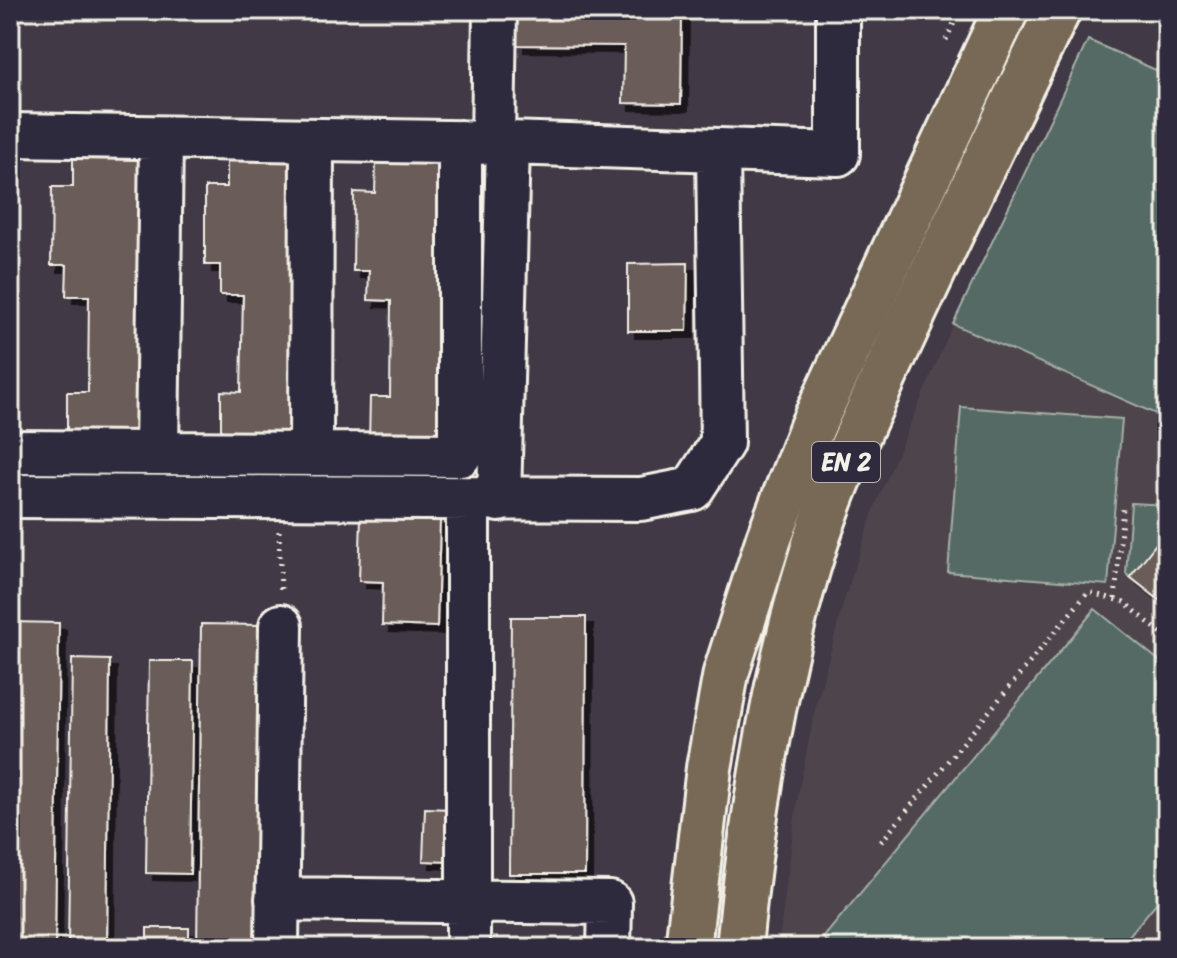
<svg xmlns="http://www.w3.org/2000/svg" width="1177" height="958" font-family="Sriracha,sans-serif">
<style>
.built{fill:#4d444b}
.green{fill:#566b65;stroke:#a5aea6;stroke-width:2}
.building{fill:#6a5c58;stroke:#f4f1e8;stroke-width:2;filter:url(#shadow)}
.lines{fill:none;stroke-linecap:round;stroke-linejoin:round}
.minor-casing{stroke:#f4f1e8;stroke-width:48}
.major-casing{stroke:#f4f1e8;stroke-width:50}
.path{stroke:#f4f1e8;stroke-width:5;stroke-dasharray:2 6;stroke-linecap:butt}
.minor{stroke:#2f2a3d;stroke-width:42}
.major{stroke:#776954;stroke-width:44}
.labels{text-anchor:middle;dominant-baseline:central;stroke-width:6;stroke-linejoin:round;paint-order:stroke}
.shield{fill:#2f2a3d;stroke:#b9b5b5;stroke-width:2}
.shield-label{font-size:24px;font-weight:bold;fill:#f4f1e8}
</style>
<defs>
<filter id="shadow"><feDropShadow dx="7" dy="7" stdDeviation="0" flood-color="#0009"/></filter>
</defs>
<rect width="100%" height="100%" fill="#413945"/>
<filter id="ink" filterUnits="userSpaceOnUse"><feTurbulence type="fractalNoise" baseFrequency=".0125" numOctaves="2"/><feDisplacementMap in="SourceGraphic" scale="16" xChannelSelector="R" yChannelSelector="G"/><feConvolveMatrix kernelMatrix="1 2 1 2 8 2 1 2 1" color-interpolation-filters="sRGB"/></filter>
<g filter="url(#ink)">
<!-- built -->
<path class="built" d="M 953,324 L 1167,419 L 1167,948 L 778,948 L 798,794 L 816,705 L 845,597 L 875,506 Z"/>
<!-- green -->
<path class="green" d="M 1088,40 L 1167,75 L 1167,419 L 953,324 Z
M 961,407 L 1122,419 L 1108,585 L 948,572 Z
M 1131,503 L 1167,505 L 1167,532 L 1130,577 L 1126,574 Z
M 1095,609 L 1167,667 L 1167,890 L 1119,948 L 835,948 L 823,938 Z"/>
<!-- building -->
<path class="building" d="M 517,10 L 682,10 L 681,104 L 623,103 L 624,46 L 517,45 Z
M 73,154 L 148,155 L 144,438 L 67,438 L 67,392 L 88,392 L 89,296 L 66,296 L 67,265 L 51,265 L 52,187 L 73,187 Z
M 227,154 L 301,155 L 298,438 L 221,437 L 221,391 L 241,392 L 243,295 L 220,295 L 220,265 L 205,265 L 205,187 L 227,187 Z
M 376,160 L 450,161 L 447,443 L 369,443 L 370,397 L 390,397 L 391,301 L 368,300 L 369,271 L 353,271 L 354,192 L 375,193 Z
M 688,263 L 687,331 L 628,331 L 628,264 Z
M 361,516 L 440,519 L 437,627 L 382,625 L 383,582 L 359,581 Z
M 1166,531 L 1167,532 L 1167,606 L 1130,577 Z
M 511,617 L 586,617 L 585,874 L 509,874 Z
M 10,622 L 59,623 L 55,948 L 10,948 Z
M 201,624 L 261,625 L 257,948 L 197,948 Z
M 72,659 L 110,660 L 107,948 L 68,948 Z
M 149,661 L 193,661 L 190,874 L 146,873 Z
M 425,808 L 451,809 L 449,862 L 423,861 Z
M 147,928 L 189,928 L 189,948 L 147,948 Z"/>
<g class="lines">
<!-- minor casing -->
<g class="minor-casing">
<path id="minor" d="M 10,135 L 508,143 L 838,154 L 838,10
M 493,143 L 495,10
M 10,452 L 460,455 L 460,142
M 157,453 L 161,138
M 311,454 L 312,140
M 10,496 L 641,499 L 692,489 L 722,443 L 718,152
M 468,499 L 468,948
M 499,500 L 508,143
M 277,899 L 610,903 L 609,948
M 277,948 L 281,626"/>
</g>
<!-- major casing -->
<g class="major-casing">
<path id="major" d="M 688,948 L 709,768 L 726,673 L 769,538 L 812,427 L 1006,10
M 739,948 C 752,813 774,674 815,544 C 838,473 871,406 902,338 C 953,228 1005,119 1058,10"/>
</g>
<!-- path -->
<path class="path" d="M 946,40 L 960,10
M 279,531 L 281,593
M 1115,599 L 1123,507
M 881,842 L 1088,592 L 1124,602 L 1167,638"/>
<!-- minor -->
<use href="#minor" class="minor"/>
<!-- major -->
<use href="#major" class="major"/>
</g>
</g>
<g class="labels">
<!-- shield labels -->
<rect class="shield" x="812" y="442" width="68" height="40" rx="6"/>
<g class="shield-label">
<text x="846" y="462">EN 2</text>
</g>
</g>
<!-- margin -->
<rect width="1177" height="958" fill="none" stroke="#2f2a3d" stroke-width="40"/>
<rect x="20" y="20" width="1137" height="918" fill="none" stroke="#f4f1e8" stroke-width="3" filter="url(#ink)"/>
</svg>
